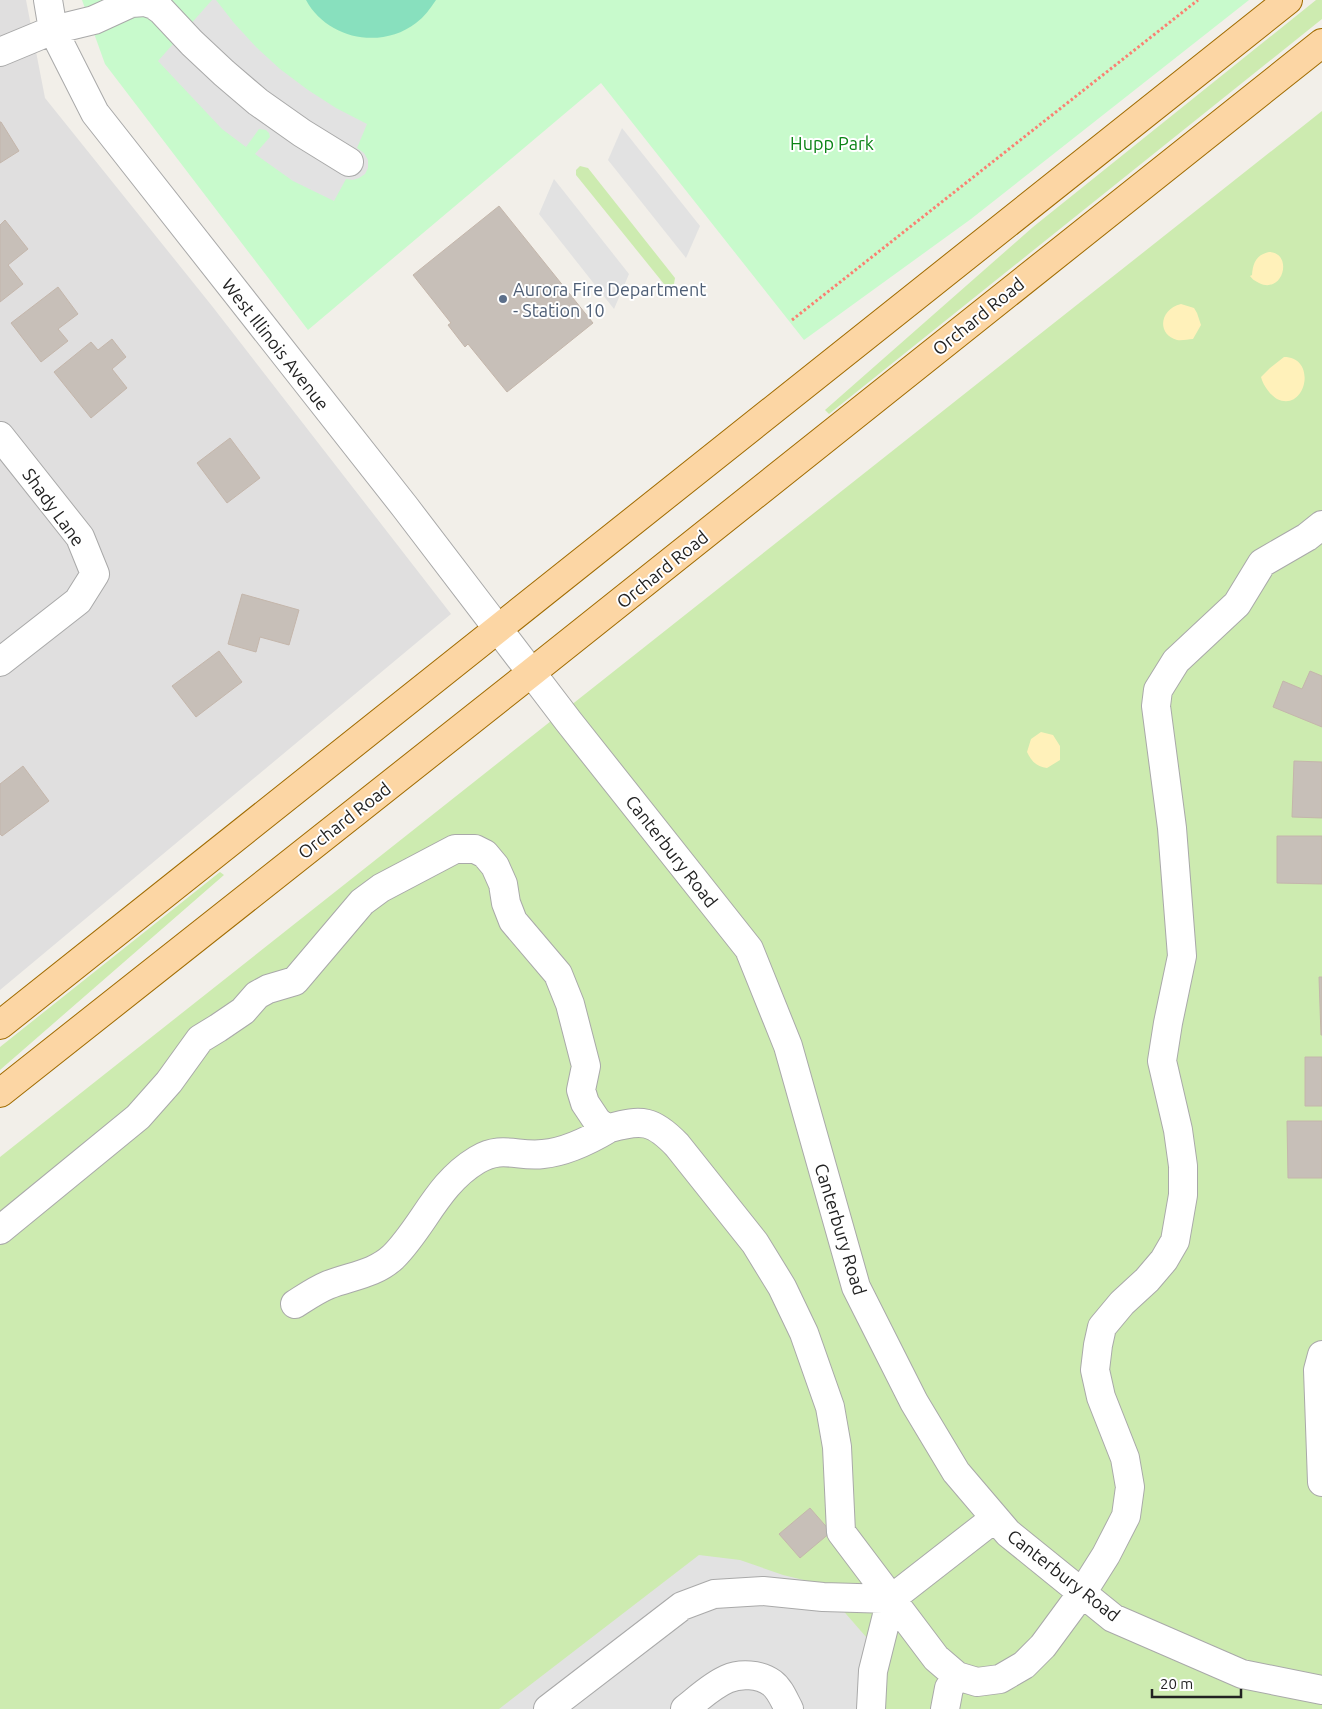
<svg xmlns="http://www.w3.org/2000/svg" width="1322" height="1709" font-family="Ubuntu,sans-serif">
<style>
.residential{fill:#e0dfdf}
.grass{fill:#cdebb0}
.sand{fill:#fff1ba}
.park{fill:#c8facc}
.pitch{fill:#88e0be}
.parking{fill:#e2e2e2}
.building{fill:#c7bfb8;stroke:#c4b6ab}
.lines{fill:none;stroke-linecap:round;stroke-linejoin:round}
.minor-casing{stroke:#a9a9a9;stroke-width:30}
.major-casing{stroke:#a06b00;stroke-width:30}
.path{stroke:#fa8072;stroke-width:3;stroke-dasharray:2.5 2.5;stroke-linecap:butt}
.minor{stroke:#fff;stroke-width:28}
.major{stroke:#fcd6a4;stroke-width:28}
.service-dot{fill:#5c6f8a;stroke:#fff;stroke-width:2}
.labels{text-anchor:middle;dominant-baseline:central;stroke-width:4;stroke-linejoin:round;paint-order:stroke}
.park-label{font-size:18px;fill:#0c8416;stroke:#fff}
.service-label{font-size:18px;fill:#4e5e75;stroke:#fff;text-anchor:start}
.street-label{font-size:18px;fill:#222;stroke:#fff}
</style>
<rect width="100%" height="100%" fill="#f2efe9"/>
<!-- residential -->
<path class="residential" d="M 0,0 L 26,0 L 45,98 L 212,306 L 451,614 L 0,990 Z"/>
<!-- grass -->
<path class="grass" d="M 1316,0 L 1322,0 L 1322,19 L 829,414 L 825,410 L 1033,227 Z
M 1322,111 L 1322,1709 L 0,1709 L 0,1157 Z
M 580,166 L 588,168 L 675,278 L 674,284 L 669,286 L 664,284 L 576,175 L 576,170 Z
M 220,872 L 224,875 L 0,1070 L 0,1047 Z"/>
<!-- sand -->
<path class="sand" d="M 1269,252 C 1294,253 1283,295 1259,283 C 1254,280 1253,280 1250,276 L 1252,275 C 1253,263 1256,255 1269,252 Z
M 1181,304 L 1194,308 L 1197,313 L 1201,325 L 1193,339 C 1188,339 1182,341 1177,340 C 1156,334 1160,309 1181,304 Z
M 1284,357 C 1318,357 1306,413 1277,399 C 1270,395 1263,385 1261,377 L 1270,368 Z
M 1041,732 L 1053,735 L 1060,746 L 1060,760 L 1047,768 C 1037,767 1031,761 1027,752 L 1031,739 Z"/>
<!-- park -->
<path class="park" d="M 82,0 L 1249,0 L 971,219 L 804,340 L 601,83 L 308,330 L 105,64 Z"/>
<!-- pitch -->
<path class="pitch" d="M 306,0 L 436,0 C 430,9 424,17 416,23 C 381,50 327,39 306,0 Z"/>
<!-- parking -->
<path class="parking" d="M 212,0 L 216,0 L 234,23 L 256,47 L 280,69 L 308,90 L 336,108 L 367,124 L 357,148 L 364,153 L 368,160 L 368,168 L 365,174 L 359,178 L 353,180 L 346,179 L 334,201 L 293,181 L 255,154 L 270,137 L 269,133 L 266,130 L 259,129 L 246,147 L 222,129 L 158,61 Z
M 622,128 L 700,226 L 686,258 L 608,160 Z
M 554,179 L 629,274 L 614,309 L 539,214 Z
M 699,1555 L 740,1560 L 783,1575 L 820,1584 L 880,1653 L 885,1699 L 884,1709 L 499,1709 Z"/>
<!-- building -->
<path class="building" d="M 0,122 L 1,122 L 19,151 L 0,163 Z
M 499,206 L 593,323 L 507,392 L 468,344 L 465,347 L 448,325 L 451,323 L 413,275 Z
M 5,220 L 28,249 L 8,265 L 23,284 L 0,302 L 0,225 Z
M 58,287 L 78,314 L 58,329 L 68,341 L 41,362 L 11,323 Z
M 112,339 L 126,357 L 112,369 L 127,388 L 91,418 L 54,372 L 91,342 L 98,350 Z
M 230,438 L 260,478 L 227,503 L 197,463 Z
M 242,594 L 299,610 L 289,645 L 260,637 L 256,652 L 228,644 Z
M 219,651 L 242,682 L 196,717 L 172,686 Z
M 1310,671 L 1322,676 L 1322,727 L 1273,707 L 1283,681 L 1302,689 Z
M 1294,761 L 1322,762 L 1322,818 L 1292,817 Z
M 23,766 L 49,801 L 2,836 L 0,834 L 0,784 Z
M 1277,836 L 1322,836 L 1322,884 L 1277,883 Z
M 1319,977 L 1322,977 L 1322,1035 L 1321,1035 Z
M 1305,1057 L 1322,1057 L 1322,1106 L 1305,1106 Z
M 1287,1121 L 1322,1121 L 1322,1178 L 1288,1178 Z
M 810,1508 L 831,1532 L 800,1558 L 779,1534 Z"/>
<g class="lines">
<!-- minor casing -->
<g class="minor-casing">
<path id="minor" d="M 48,0 L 53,30 L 95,113 L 405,507 L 569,722 L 749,949 L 788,1046 L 856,1287 L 914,1402 L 956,1472 L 1008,1533 L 1113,1618 L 1242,1674 L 1322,1690
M 0,52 L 53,30 L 94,20 L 131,3 L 145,2 L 154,5 L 161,10 L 192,43 L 224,73 L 258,102 L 302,133 L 349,162
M 0,436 L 80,537 L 95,574 L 78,601 L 0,662
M 610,1128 C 642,1119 653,1120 677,1145 L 755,1243 L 782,1287 L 804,1333 L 830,1407 L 837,1447 L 841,1532 L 936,1658 L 957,1676 L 977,1682 L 1000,1679 L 1024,1665 L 1043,1646 L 1082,1593 L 1106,1555 L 1126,1516 L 1130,1487 L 1125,1458 L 1101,1397 L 1095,1370 L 1098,1345 L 1102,1327 L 1122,1303 L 1147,1280 L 1164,1260 L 1175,1241 L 1183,1195 L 1183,1166 L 1178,1130 L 1162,1061 L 1168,1023 L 1182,956 L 1172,828 L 1156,706 L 1158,690 L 1176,661 L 1237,604 L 1262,563 L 1307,537 L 1322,525
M 0,1230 L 138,1117 L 169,1082 L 200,1039 L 218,1028 L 243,1011 L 257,995 L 268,989 L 295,981 L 362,902 L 381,888 L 455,849 L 475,849 L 485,854 L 495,866 L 503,884 L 506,903 L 513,921 L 558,974 L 570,1004 L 586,1066 L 581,1090 L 585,1103 L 597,1121 L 604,1127 L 610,1128 C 590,1140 566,1152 543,1154 C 517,1157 502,1145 477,1160 C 437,1184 424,1226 393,1257 C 375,1274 351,1276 328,1285 C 316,1290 306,1297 295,1304
M 1322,1355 L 1318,1370 L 1322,1482
M 548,1709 L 682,1606 L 714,1594 L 763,1591 L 823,1597 L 891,1599
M 685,1709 C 698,1699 711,1686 727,1679 C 740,1673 760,1674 772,1683 C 780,1689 784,1700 789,1709
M 871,1709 L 873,1671 L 891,1599 L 995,1518
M 945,1709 L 949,1688 L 957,1676"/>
</g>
<!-- major casing -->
<g class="major-casing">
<path id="major" d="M 0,1025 L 1288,0
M 0,1093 L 531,673 L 1322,43"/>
</g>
<!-- path -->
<path class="path" d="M 792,320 L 1198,0"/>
<!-- minor -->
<use href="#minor" class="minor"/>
<!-- major -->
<use href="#major" class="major"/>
</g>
<!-- markers -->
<circle class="service-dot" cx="503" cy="299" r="5"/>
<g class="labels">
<!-- park labels -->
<g class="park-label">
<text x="832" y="143">Hupp Park</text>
</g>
<!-- service labels -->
<g class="service-label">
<text x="513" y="289">Aurora Fire Department<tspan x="513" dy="21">- Station 10</tspan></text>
</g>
<!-- street labels -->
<g class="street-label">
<text transform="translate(978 316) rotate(-39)">Orchard Road</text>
<text transform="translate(276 344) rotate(52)">West Illinois Avenue</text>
<text transform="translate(54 507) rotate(54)">Shady Lane</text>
<text transform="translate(662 569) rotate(-39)">Orchard Road</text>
<text transform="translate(344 820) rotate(-38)">Orchard Road</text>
<text transform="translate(672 851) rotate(52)">Canterbury Road</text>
<text transform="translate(841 1229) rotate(73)">Canterbury Road</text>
<text transform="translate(1064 1575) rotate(38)">Canterbury Road</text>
</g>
</g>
<!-- scale -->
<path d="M1152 1689v8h89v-8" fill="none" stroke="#222222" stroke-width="2.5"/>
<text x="1160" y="1689" font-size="15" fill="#222222" stroke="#ffffff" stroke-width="4" paint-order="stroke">20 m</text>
</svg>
